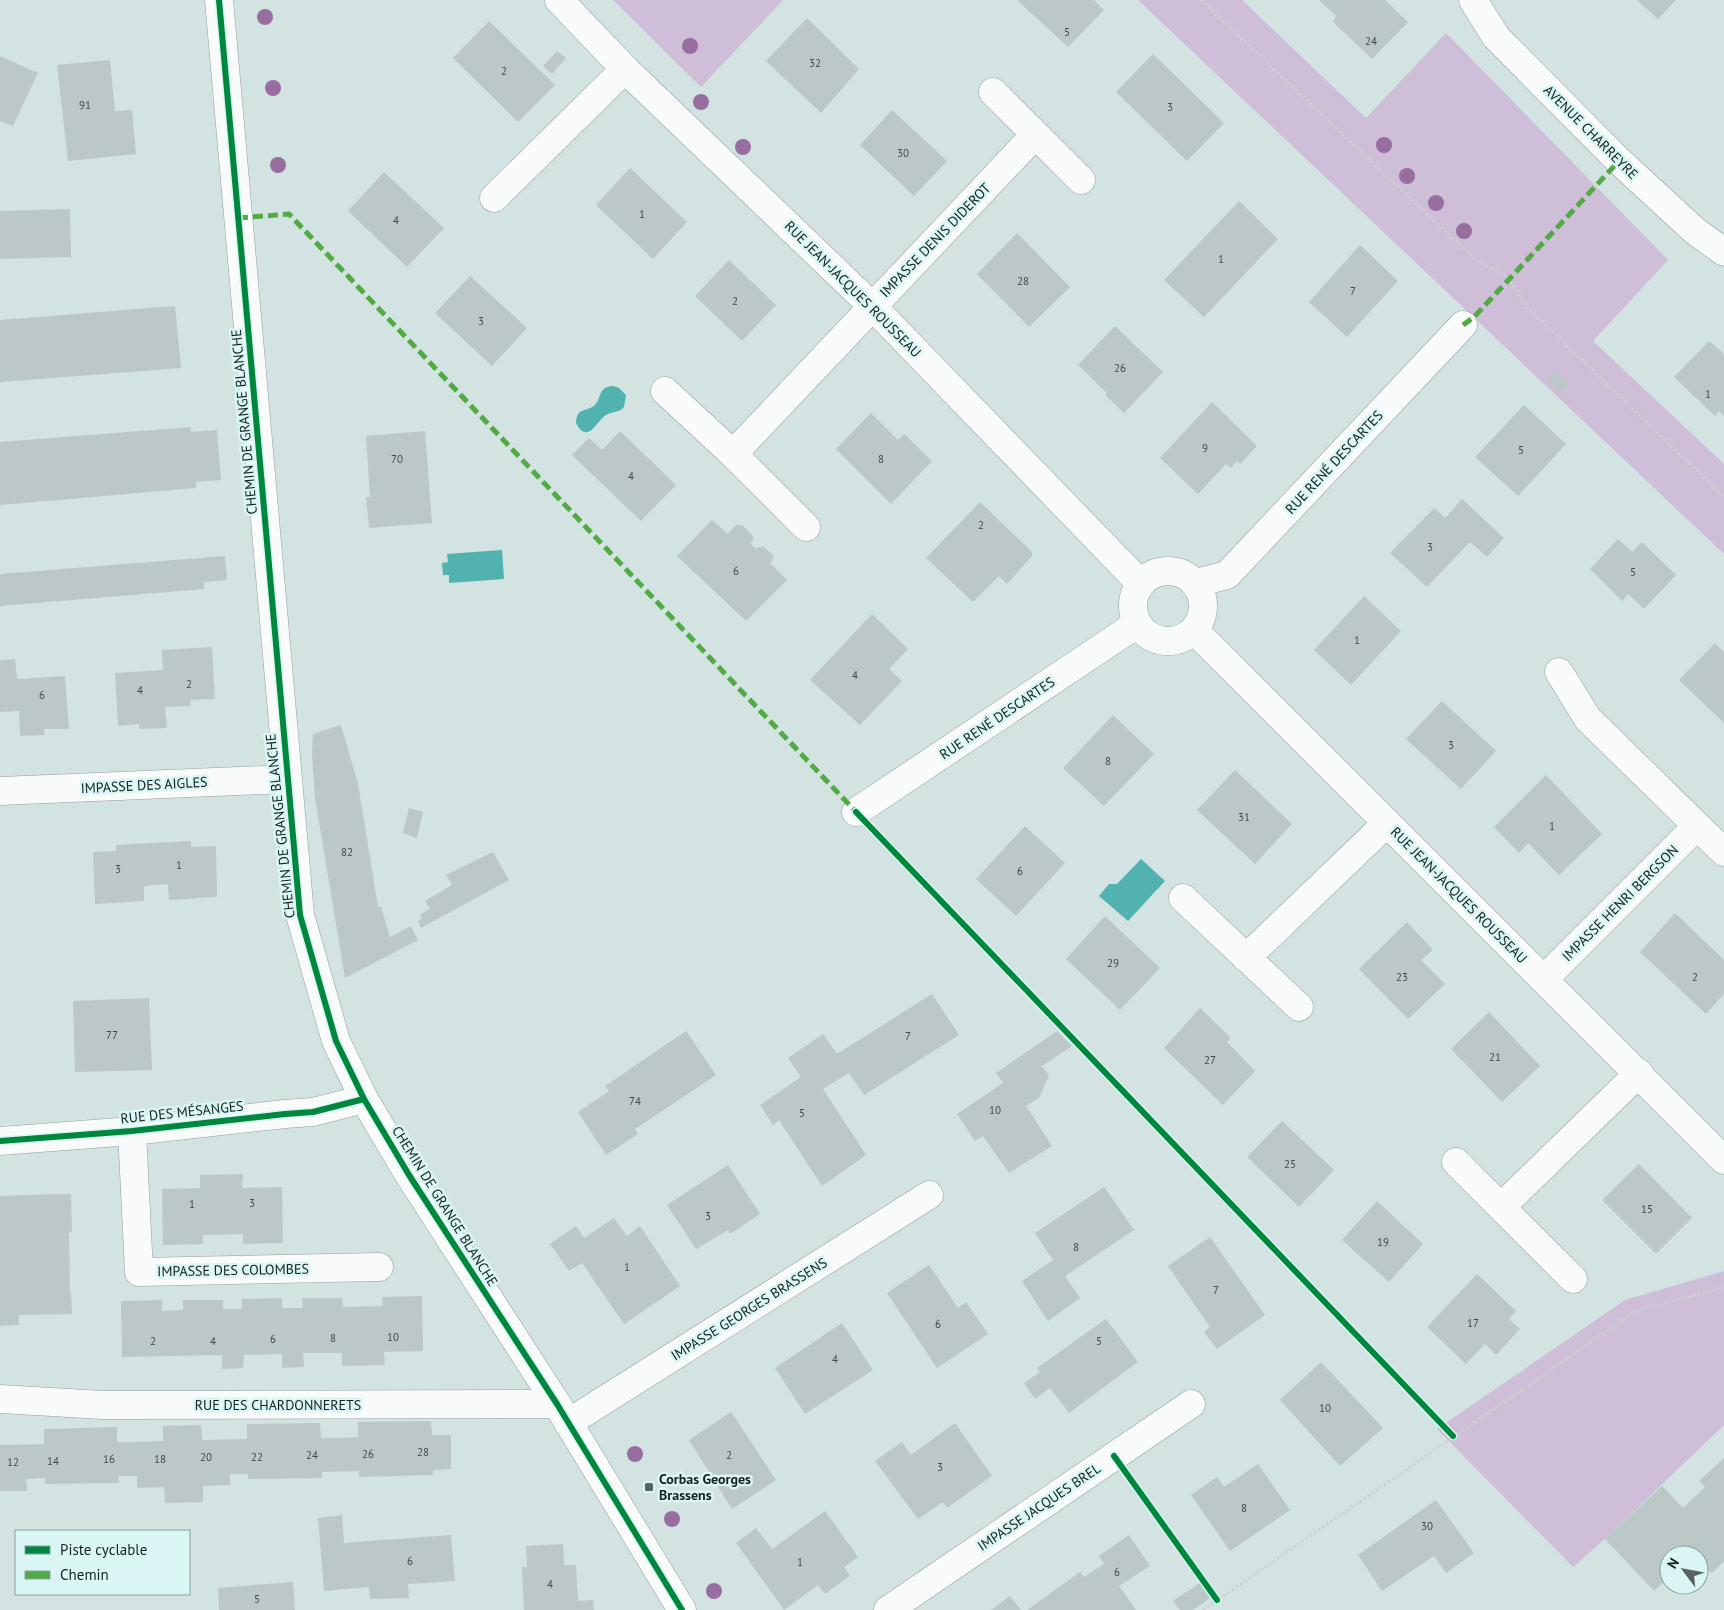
<svg xmlns="http://www.w3.org/2000/svg" width="1724" height="1610" font-family="'PT Sans',sans-serif">
<style>
.green{fill:#cfbed7}
.water{fill:#52b2af}
.building{fill:#bbc8c7}
.lines{fill:none;stroke-linecap:round;stroke-linejoin:round}
.minor-casing{stroke:#929f9e;stroke-width:29}
.path{stroke:#cdd1d1;stroke-width:3;stroke-dasharray:2.5 2.5;stroke-linecap:butt}
.minor{stroke:#f8fbfa;stroke-width:28}
.quiet{stroke:#51aa43;stroke-width:5;stroke-dasharray:10 5;stroke-linecap:butt}
.cycleway-casing{stroke:#d9f6f4;stroke-width:9}
.cycleway{stroke:#00873e;stroke-width:6}
.tree{fill:#986ea1}
.poi-dot{fill:#586464;stroke:#d9f6f4;stroke-width:2}
.labels{text-anchor:middle;dominant-baseline:central;stroke-width:5;stroke-linejoin:round;paint-order:stroke}
.number-label{font-size:11px;fill:#3f4a4a}
.street-label{font-size:14px;fill:#162020;stroke:#d9f6f4}
.poi-label{font-size:14px;font-weight:bold;fill:#162020;stroke:#d9f6f4;text-anchor:start}
</style>
<rect width="100%" height="100%" fill="#d2e3e1"/>
<!-- green -->
<path class="green" d="M 613,0 L 783,0 L 701,87 Z
M 1138,0 L 1242,0 L 1366,118 L 1446,33 L 1668,260 L 1593,341 L 1724,464 L 1724,554 Z
M 1724,1271 L 1724,1425 L 1605,1539 L 1573,1567 L 1437,1429 L 1625,1300 Z"/>
<!-- water -->
<path class="water" d="M 613,386 L 619,388 L 626,395 L 624,407 C 619,413 613,411 606,415 C 597,420 588,446 576,423 C 577,406 586,413 595,405 C 602,397 598,387 613,386 Z
M 502,550 L 504,579 L 449,583 L 449,575 L 443,575 L 442,563 L 448,562 L 447,554 Z
M 1141,859 L 1165,881 L 1128,921 L 1099,896 L 1109,884 L 1117,884 Z"/>
<!-- building -->
<path class="building" d="M 1017,0 L 1094,0 L 1104,10 L 1068,47 Z
M 1319,0 L 1385,0 L 1408,22 L 1372,59 L 1333,22 L 1336,16 Z
M 1637,0 L 1676,0 L 1658,19 Z
M 807,18 L 859,69 L 821,113 L 766,61 Z
M 489,21 L 555,85 L 518,122 L 453,58 Z
M 557,51 L 566,58 L 552,74 L 543,66 Z
M 1153,54 L 1224,123 L 1187,161 L 1116,92 Z
M 0,56 L 38,73 L 13,126 L 0,121 Z
M 110,60 L 115,111 L 132,110 L 136,154 L 68,161 L 57,65 Z
M 892,110 L 947,161 L 914,196 L 860,145 Z
M 630,168 L 687,222 L 653,259 L 596,205 Z
M 384,172 L 444,228 L 407,267 L 348,211 Z
M 1239,201 L 1278,239 L 1204,317 L 1164,280 Z
M 70,209 L 71,257 L 0,259 L 0,211 Z
M 1017,233 L 1070,287 L 1029,327 L 977,274 Z
M 1360,245 L 1398,281 L 1347,337 L 1309,302 Z
M 729,260 L 776,305 L 742,341 L 695,296 Z
M 470,276 L 527,328 L 492,366 L 435,313 Z
M 175,306 L 181,368 L 0,382 L 0,320 Z
M 1115,326 L 1163,372 L 1124,413 L 1105,395 L 1107,393 L 1078,365 Z
M 1709,341 L 1724,354 L 1724,416 L 1719,411 L 1715,416 L 1674,377 Z
M 1556,372 L 1570,385 L 1561,393 L 1548,380 Z
M 1212,402 L 1257,446 L 1240,464 L 1237,461 L 1231,468 L 1226,464 L 1198,494 L 1160,458 Z
M 1524,405 L 1566,444 L 1518,496 L 1475,457 Z
M 871,413 L 898,440 L 904,434 L 932,461 L 891,504 L 836,449 Z
M 191,427 L 191,432 L 217,430 L 221,480 L 196,482 L 196,488 L 0,505 L 0,442 Z
M 425,431 L 432,523 L 369,528 L 366,497 L 370,497 L 366,436 Z
M 620,431 L 676,485 L 641,521 L 572,455 L 589,438 L 602,450 Z
M 1462,499 L 1504,538 L 1487,557 L 1470,542 L 1427,587 L 1390,553 L 1434,508 L 1445,518 Z
M 980,502 L 1029,549 L 1032,552 L 1032,556 L 1007,584 L 999,576 L 973,602 L 926,558 Z
M 712,520 L 728,534 L 736,525 L 742,525 L 753,536 L 753,541 L 750,543 L 756,549 L 758,547 L 764,547 L 773,555 L 773,560 L 770,563 L 787,580 L 746,621 L 677,556 Z
M 1618,539 L 1632,552 L 1642,542 L 1676,575 L 1644,609 L 1628,594 L 1622,601 L 1590,569 Z
M 225,556 L 227,580 L 204,582 L 204,589 L 0,606 L 0,574 Z
M 1364,596 L 1401,631 L 1351,685 L 1314,650 Z
M 872,614 L 908,649 L 889,669 L 902,681 L 860,725 L 810,680 Z
M 1715,643 L 1724,652 L 1724,723 L 1679,680 Z
M 212,647 L 215,699 L 190,700 L 191,706 L 165,707 L 167,728 L 139,729 L 139,724 L 118,726 L 115,673 L 163,670 L 162,650 Z
M 15,659 L 17,679 L 65,676 L 69,729 L 44,729 L 45,735 L 20,736 L 19,711 L 0,712 L 0,660 Z
M 1442,701 L 1496,751 L 1461,789 L 1406,739 Z
M 1113,715 L 1154,754 L 1104,806 L 1063,768 Z
M 341,725 L 358,784 L 378,907 L 381,907 L 390,937 L 411,926 L 418,940 L 345,978 L 315,798 L 312,753 L 313,734 Z
M 1235,770 L 1292,824 L 1255,864 L 1197,810 Z
M 1546,775 L 1602,834 L 1559,875 L 1528,843 L 1519,853 L 1494,827 Z
M 409,808 L 423,812 L 417,838 L 403,833 Z
M 1025,826 L 1065,863 L 1016,916 L 976,879 Z
M 191,841 L 191,847 L 216,846 L 217,897 L 169,900 L 168,884 L 144,886 L 144,901 L 95,904 L 93,852 L 116,851 L 116,845 Z
M 493,852 L 509,880 L 421,928 L 418,921 L 422,919 L 420,915 L 430,909 L 425,901 L 452,885 L 446,875 Z
M 1675,913 L 1724,960 L 1724,994 L 1706,1014 L 1640,952 Z
M 1105,916 L 1160,968 L 1120,1010 L 1066,959 Z
M 1407,922 L 1433,950 L 1421,960 L 1445,984 L 1408,1019 L 1359,969 Z
M 932,994 L 959,1035 L 864,1095 L 849,1073 L 823,1089 L 866,1155 L 822,1186 L 779,1120 L 773,1125 L 760,1105 L 801,1077 L 788,1058 L 823,1034 L 837,1054 Z
M 149,998 L 152,1070 L 75,1072 L 73,1001 Z
M 1200,1008 L 1231,1038 L 1227,1042 L 1255,1071 L 1223,1105 L 1164,1048 Z
M 1489,1012 L 1540,1066 L 1502,1102 L 1451,1049 Z
M 686,1031 L 716,1075 L 635,1129 L 638,1134 L 606,1155 L 578,1112 L 609,1091 L 605,1086 Z
M 1057,1031 L 1072,1046 L 1042,1066 L 1049,1076 L 1039,1098 L 1026,1106 L 1052,1146 L 1009,1173 L 983,1136 L 975,1141 L 957,1114 L 1003,1083 L 996,1073 Z
M 1282,1121 L 1334,1170 L 1299,1207 L 1247,1157 Z
M 1639,1164 L 1692,1218 L 1656,1254 L 1602,1200 Z
M 728,1165 L 760,1214 L 730,1234 L 728,1230 L 696,1249 L 667,1205 Z
M 243,1174 L 242,1188 L 282,1187 L 283,1243 L 243,1244 L 243,1234 L 203,1235 L 203,1244 L 163,1245 L 162,1189 L 200,1188 L 200,1175 Z
M 1104,1187 L 1134,1230 L 1065,1276 L 1080,1298 L 1048,1321 L 1022,1281 L 1053,1260 L 1035,1233 Z
M 54,1194 L 71,1194 L 72,1233 L 69,1232 L 70,1293 L 71,1293 L 72,1314 L 19,1315 L 19,1325 L 0,1326 L 0,1196 Z
M 1377,1201 L 1423,1244 L 1389,1282 L 1342,1240 Z
M 614,1218 L 627,1236 L 640,1226 L 680,1286 L 624,1324 L 582,1263 L 569,1271 L 550,1244 L 576,1226 L 584,1238 Z
M 1210,1237 L 1265,1315 L 1217,1349 L 1204,1332 L 1210,1327 L 1168,1266 Z
M 929,1265 L 958,1308 L 966,1302 L 988,1334 L 937,1368 L 887,1293 Z
M 1477,1274 L 1516,1311 L 1509,1319 L 1520,1329 L 1496,1355 L 1485,1344 L 1466,1364 L 1427,1327 Z
M 422,1296 L 423,1351 L 384,1352 L 385,1365 L 342,1366 L 342,1353 L 303,1353 L 304,1367 L 282,1368 L 282,1354 L 244,1355 L 243,1368 L 222,1369 L 222,1355 L 122,1357 L 121,1301 L 162,1300 L 162,1311 L 183,1310 L 183,1300 L 223,1300 L 223,1309 L 242,1309 L 242,1299 L 282,1298 L 282,1308 L 303,1308 L 302,1298 L 342,1298 L 343,1307 L 383,1306 L 382,1297 Z
M 1106,1319 L 1138,1362 L 1069,1413 L 1050,1388 L 1035,1399 L 1024,1383 L 1040,1372 L 1037,1368 Z
M 842,1323 L 873,1370 L 805,1414 L 775,1368 Z
M 1321,1362 L 1383,1428 L 1340,1466 L 1280,1400 Z
M 731,1412 L 776,1480 L 732,1509 L 689,1440 Z
M 431,1421 L 432,1435 L 451,1435 L 451,1469 L 433,1470 L 433,1475 L 359,1477 L 359,1471 L 322,1472 L 322,1478 L 248,1479 L 248,1474 L 230,1474 L 230,1485 L 203,1486 L 203,1502 L 165,1503 L 164,1487 L 137,1488 L 137,1476 L 118,1476 L 119,1483 L 45,1484 L 45,1478 L 26,1479 L 27,1491 L 0,1491 L 0,1445 L 44,1444 L 44,1429 L 117,1427 L 117,1442 L 136,1442 L 163,1441 L 163,1426 L 201,1425 L 202,1440 L 247,1439 L 247,1424 L 320,1423 L 321,1438 L 339,1438 L 358,1437 L 358,1422 Z
M 955,1423 L 992,1476 L 947,1508 L 943,1502 L 918,1519 L 875,1461 L 902,1442 L 911,1455 Z
M 1724,1458 L 1724,1561 L 1712,1573 L 1699,1560 L 1699,1555 L 1694,1554 L 1692,1555 L 1669,1555 L 1669,1577 L 1654,1591 L 1605,1539 L 1662,1486 L 1683,1508 L 1705,1487 L 1699,1481 Z
M 1258,1464 L 1290,1510 L 1230,1551 L 1191,1495 L 1217,1477 L 1224,1487 Z
M 1436,1500 L 1474,1553 L 1446,1573 L 1434,1556 L 1382,1591 L 1358,1555 Z
M 825,1511 L 858,1557 L 844,1567 L 850,1576 L 825,1594 L 818,1585 L 784,1610 L 736,1543 L 756,1528 L 772,1549 Z
M 342,1515 L 344,1543 L 451,1535 L 455,1581 L 408,1584 L 409,1598 L 370,1599 L 369,1587 L 324,1591 L 318,1518 Z
M 1129,1535 L 1150,1566 L 1119,1586 L 1136,1610 L 1027,1610 L 1080,1572 L 1084,1577 L 1104,1564 L 1099,1556 Z
M 563,1544 L 564,1565 L 576,1565 L 578,1601 L 593,1600 L 594,1610 L 524,1610 L 522,1567 L 527,1567 L 526,1546 Z
M 293,1582 L 295,1610 L 219,1610 L 218,1588 Z
M 1200,1583 L 1210,1598 L 1193,1610 L 1180,1610 L 1173,1601 Z
M 1010,1596 L 1021,1610 L 991,1610 Z"/>
<g class="lines">
<!-- minor casing -->
<g class="minor-casing">
<path id="minor" d="M 219,0 L 300,915 L 336,1041 L 364,1099 L 409,1175 L 557,1404 L 682,1610
M 559,0 L 625,69 L 872,306 L 1141,584
M 1473,0 L 1496,37 L 1619,161 L 1695,231 L 1724,252
M 993,92 L 1081,180
M 494,198 L 625,69
M 665,391 L 733,454 L 806,527
M 733,454 L 1035,135
M1133 606a35 35 0 1 1 70 0a35 35 0 1 1-70 0Z
M 1196,583 L 1227,575 L 1463,325
M 1194,630 L 1724,1160
M 1559,672 L 1588,719 L 1724,852
M 0,791 L 288,779
M 856,812 L 1137,624
M 1183,898 L 1299,1007
M 1246,958 L 1387,823
M 1544,979 L 1697,826
M 132,1131 L 139,1272 L 379,1267
M 0,1141 L 132,1131 L 285,1114 L 313,1112 L 364,1099
M 1456,1162 L 1573,1279
M 1501,1207 L 1639,1073
M 0,1399 L 103,1405 L 557,1404
M 568,1423 L 929,1195
M 888,1610 L 1191,1404"/>
</g>
<!-- path -->
<path class="path" d="M 1201,0 L 1451,237 L 1478,261 L 1509,278 L 1526,306 L 1724,497
M 1203,1610 L 1636,1311 L 1724,1287"/>
<!-- minor -->
<use href="#minor" class="minor"/>
<!-- quiet -->
<path class="quiet" d="M 238,218 L 289,214 L 859,815
M 1463,325 L 1474,317 L 1619,161"/>
<!-- cycleway casing -->
<g class="cycleway-casing">
<path id="cycleway" d="M 219,0 L 300,915 L 336,1041 L 364,1099 L 409,1175 L 557,1404 L 682,1610
M 856,812 L 1453,1436
M 0,1141 L 132,1131 L 285,1114 L 313,1112 L 364,1099
M 1114,1456 L 1217,1600"/>
</g>
<!-- cycleway -->
<use href="#cycleway" class="cycleway"/>
</g>
<!-- trees -->
<g class="tree">
<circle cx="265" cy="17" r="8"/>
<circle cx="690" cy="46" r="8"/>
<circle cx="273" cy="88" r="8"/>
<circle cx="701" cy="102" r="8"/>
<circle cx="1384" cy="145" r="8"/>
<circle cx="743" cy="147" r="8"/>
<circle cx="278" cy="165" r="8"/>
<circle cx="1407" cy="176" r="8"/>
<circle cx="1436" cy="203" r="8"/>
<circle cx="1464" cy="231" r="8"/>
<circle cx="635" cy="1454" r="8"/>
<circle cx="672" cy="1519" r="8"/>
<circle cx="714" cy="1591" r="8"/>
</g>
<!-- markers -->
<rect class="poi-dot" x="644" y="1482" width="10" height="10" rx="2.5"/>
<g class="labels">
<!-- number labels -->
<g class="number-label">
<text x="1067" y="32">5</text>
<text x="1371" y="41">24</text>
<text x="815" y="63">32</text>
<text x="504" y="71">2</text>
<text x="85" y="105">91</text>
<text x="1170" y="107">3</text>
<text x="903" y="153">30</text>
<text x="642" y="214">1</text>
<text x="396" y="220">4</text>
<text x="1221" y="259">1</text>
<text x="1023" y="281">28</text>
<text x="1353" y="291">7</text>
<text x="735" y="301">2</text>
<text x="481" y="321">3</text>
<text x="1120" y="368">26</text>
<text x="1708" y="394">1</text>
<text x="1205" y="448">9</text>
<text x="1521" y="450">5</text>
<text x="397" y="459">70</text>
<text x="881" y="459">8</text>
<text x="631" y="476">4</text>
<text x="981" y="525">2</text>
<text x="1430" y="547">3</text>
<text x="736" y="571">6</text>
<text x="1633" y="572">5</text>
<text x="1357" y="640">1</text>
<text x="855" y="675">4</text>
<text x="189" y="684">2</text>
<text x="140" y="690">4</text>
<text x="42" y="695">6</text>
<text x="1451" y="745">3</text>
<text x="1108" y="761">8</text>
<text x="1244" y="817">31</text>
<text x="1552" y="826">1</text>
<text x="347" y="852">82</text>
<text x="179" y="865">1</text>
<text x="118" y="869">3</text>
<text x="1020" y="871">6</text>
<text x="1113" y="963">29</text>
<text x="1402" y="977">23</text>
<text x="1695" y="977">2</text>
<text x="112" y="1035">77</text>
<text x="908" y="1036">7</text>
<text x="1495" y="1057">21</text>
<text x="1210" y="1060">27</text>
<text x="635" y="1101">74</text>
<text x="995" y="1110">10</text>
<text x="802" y="1113">5</text>
<text x="1290" y="1164">25</text>
<text x="252" y="1203">3</text>
<text x="192" y="1204">1</text>
<text x="1647" y="1209">15</text>
<text x="708" y="1216">3</text>
<text x="1383" y="1242">19</text>
<text x="1076" y="1247">8</text>
<text x="627" y="1267">1</text>
<text x="1216" y="1290">7</text>
<text x="1473" y="1323">17</text>
<text x="938" y="1324">6</text>
<text x="393" y="1337">10</text>
<text x="333" y="1338">8</text>
<text x="273" y="1339">6</text>
<text x="153" y="1341">2</text>
<text x="213" y="1341">4</text>
<text x="1099" y="1341">5</text>
<text x="835" y="1359">4</text>
<text x="1325" y="1408">10</text>
<text x="423" y="1452">28</text>
<text x="368" y="1454">26</text>
<text x="312" y="1455">24</text>
<text x="729" y="1455">2</text>
<text x="206" y="1457">20</text>
<text x="257" y="1457">22</text>
<text x="109" y="1459">16</text>
<text x="160" y="1459">18</text>
<text x="53" y="1461">14</text>
<text x="13" y="1462">12</text>
<text x="940" y="1467">3</text>
<text x="1244" y="1508">8</text>
<text x="1427" y="1526">30</text>
<text x="410" y="1561">6</text>
<text x="800" y="1562">1</text>
<text x="1117" y="1572">6</text>
<text x="550" y="1584">4</text>
<text x="257" y="1599">5</text>
</g>
<!-- street labels -->
<g class="street-label">
<text transform="translate(1591 132) rotate(45)">AVENUE CHARREYRE</text>
<text transform="translate(935 240) rotate(-46)">IMPASSE DENIS DIDEROT</text>
<text transform="translate(853 289) rotate(45)">RUE JEAN-JACQUES ROUSSEAU</text>
<text transform="translate(244 422) rotate(-95)">CHEMIN DE GRANGE BLANCHE</text>
<text transform="translate(1334 462) rotate(-47)">RUE RENÉ DESCARTES</text>
<text transform="translate(997 718) rotate(-34)">RUE RENÉ DESCARTES</text>
<text transform="translate(144 785) rotate(-3)">IMPASSE DES AIGLES</text>
<text transform="translate(280 826) rotate(-96)">CHEMIN DE GRANGE BLANCHE</text>
<text transform="translate(1459 895) rotate(45)">RUE JEAN-JACQUES ROUSSEAU</text>
<text transform="translate(1620 903) rotate(-45)">IMPASSE HENRI BERGSON</text>
<text transform="translate(182 1112) rotate(-6)">RUE DES MÉSANGES</text>
<text transform="translate(445 1206) rotate(58)">CHEMIN DE GRANGE BLANCHE</text>
<text transform="translate(233 1270) rotate(-1)">IMPASSE DES COLOMBES</text>
<text transform="translate(749 1309) rotate(-32)">IMPASSE GEORGES BRASSENS</text>
<text x="278" y="1405">RUE DES CHARDONNERETS</text>
<text transform="translate(1039 1507) rotate(-34)">IMPASSE JACQUES BREL</text>
</g>
<!-- poi labels -->
<g class="poi-label">
<text x="659" y="1479">Corbas Georges<tspan x="659" dy="16">Brassens</tspan></text>
</g>
</g>
<!-- legend -->
<rect x="15" y="1530" width="175" height="65" fill="#d9f6f4" stroke="#8ba09f"/>
<rect x="25" y="1546" width="25" height="8" fill="#00873e" stroke="#8ba09f"/>
<text x="60" y="1555" font-size="15" fill="#162020">Piste cyclable</text>
<rect x="25" y="1571" width="25" height="8" fill="#51aa43" stroke="#8ba09f"/>
<text x="60" y="1580" font-size="15" fill="#162020">Chemin</text>
<!-- north arrow -->
<g transform="translate(1684 1570) rotate(302)"><circle r="24" fill="#d9f6f4" stroke="#8ba09f"/>
<path d="M0-4L9 19L0 12L-9 19Z" fill="#586464"/>
<text y="-8" font-size="14" font-weight="bold" text-anchor="middle" fill="#162020">N</text>
</g>
</svg>
